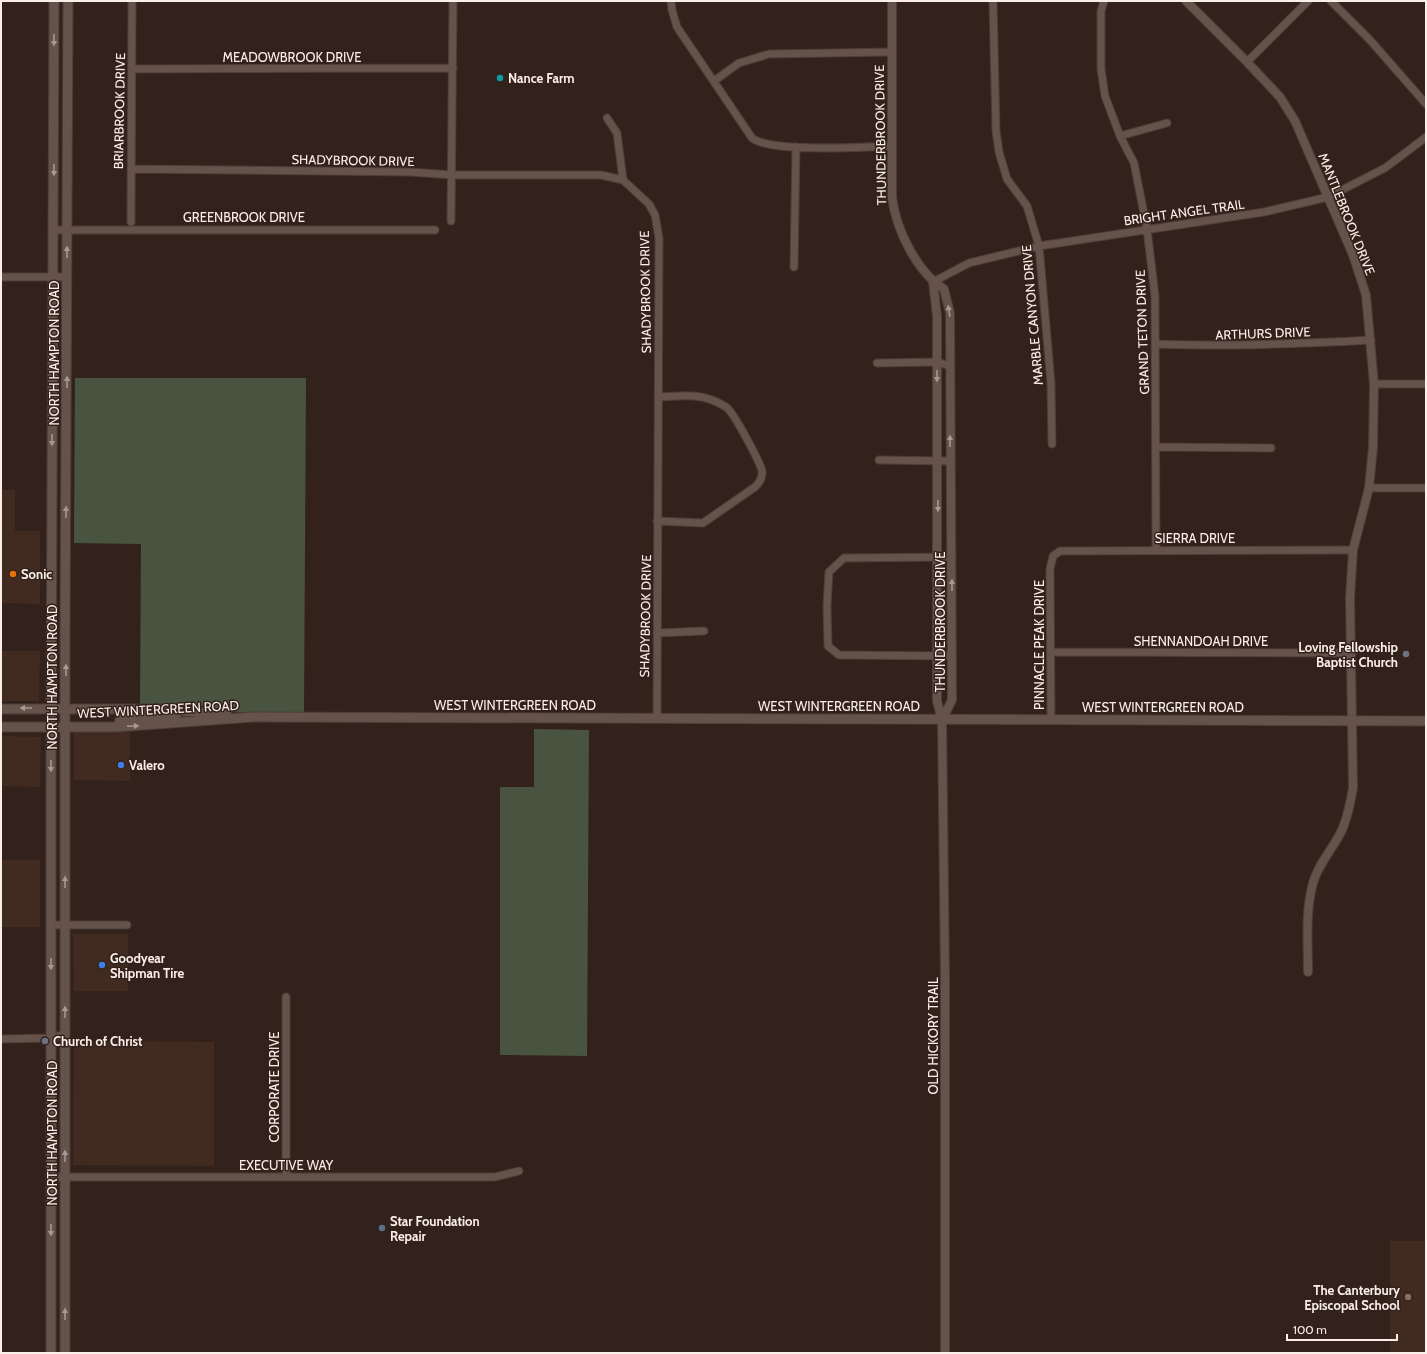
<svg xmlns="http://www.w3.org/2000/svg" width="1427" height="1354" font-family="Cabin,sans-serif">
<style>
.built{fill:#412a20}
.green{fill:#495440}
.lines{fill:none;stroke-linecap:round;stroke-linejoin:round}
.minor-casing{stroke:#4b3d38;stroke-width:9}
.tertiary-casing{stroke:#4b3d38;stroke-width:10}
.secondary-casing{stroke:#4b3d38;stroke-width:11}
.minor{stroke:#65524a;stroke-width:7}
.tertiary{stroke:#65524a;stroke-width:8}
.secondary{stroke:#65524a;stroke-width:9}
.oneway{fill:#a89892}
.culture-dot{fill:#0f9aa8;stroke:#33221b;stroke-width:1.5}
.food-dot{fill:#e8710a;stroke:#33221b;stroke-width:1.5}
.worship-dot{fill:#6b7280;stroke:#33221b;stroke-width:1.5}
.shop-dot{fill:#3f7fe0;stroke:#33221b;stroke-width:1.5}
.service-dot{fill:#5c6f8a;stroke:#33221b;stroke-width:1.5}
.education-dot{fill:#8d6e63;stroke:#33221b;stroke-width:1.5}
.labels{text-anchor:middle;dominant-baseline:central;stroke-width:3;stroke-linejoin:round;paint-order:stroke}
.street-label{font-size:13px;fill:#faeee9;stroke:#33221b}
.poi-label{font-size:13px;font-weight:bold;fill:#faeee9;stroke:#33221b;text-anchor:start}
</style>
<rect width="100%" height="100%" fill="#33221b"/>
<!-- built -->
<path class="built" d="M 1,490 L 15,490 L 15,531 L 40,531 L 40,604 L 1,603 Z
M 1,651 L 40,651 L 39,701 L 1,701 Z
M 74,730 L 130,731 L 130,781 L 74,780 Z
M 1,736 L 41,737 L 40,787 L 1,786 Z
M 1,860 L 40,860 L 40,927 L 1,927 Z
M 73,934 L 128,934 L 128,991 L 74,991 Z
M 74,1041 L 214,1042 L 214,1166 L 73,1165 Z
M 1390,1241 L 1426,1241 L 1426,1353 L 1390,1353 Z"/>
<!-- green -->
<path class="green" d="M 75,378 L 306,378 L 304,713 L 207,712 L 207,706 L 140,705 L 141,544 L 74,543 Z
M 534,729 L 589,730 L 587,1056 L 500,1055 L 500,787 L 534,787 Z"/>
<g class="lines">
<!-- minor casing -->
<g class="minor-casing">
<path id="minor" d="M 671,1 L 672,10 L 677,27 L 752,138 C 771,153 864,147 891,146
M 993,1 L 996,131 L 999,152 L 1007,179 L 1027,206 L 1039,246 L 1051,383 L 1052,444
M 1104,1 L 1101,11 L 1101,69 L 1105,96 L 1120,136 L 1134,163 L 1147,229 L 1155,296 L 1156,551
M 1331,1 L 1370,40 L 1426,104
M 1247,62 L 1308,1
M 132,69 L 453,68
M 714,81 L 739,63 L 769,54 L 891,52
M 607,118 L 617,133 L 623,180
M 1120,136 L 1167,123
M 131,169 L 410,172 L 453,175 L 601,175 L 623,180 L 649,204 L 655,215 L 659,238 L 657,719
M 451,221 L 453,1
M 131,222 L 132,1
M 53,230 L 435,230
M 794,267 L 796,147
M 1,277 L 67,277
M 933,282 L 969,263 L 1039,246 L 1264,212 L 1328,197 L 1385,168 L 1426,137
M 1156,344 C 1228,347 1299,344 1371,340
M 877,363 L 937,362 L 950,366
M 1374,384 L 1426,384
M 1157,447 L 1271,448
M 879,460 L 950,461
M 1369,488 L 1426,488
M 657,521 L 703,523 L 755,487 C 759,483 763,478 762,471 C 760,462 733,411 726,407 C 703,392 684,396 658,397
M 657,633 L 704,631
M 1051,652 L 1352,653
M 952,656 L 839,655 L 828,646 L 827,606 L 829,572 L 844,558 L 952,557
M 1051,720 L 1050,569 L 1053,556 L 1060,551 L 1353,550
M 51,925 L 127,925
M 1,1039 L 51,1038 L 65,1034
M 51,1177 L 495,1177 L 519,1171
M 286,1177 L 286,997"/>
</g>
<!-- tertiary casing -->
<g class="tertiary-casing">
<path id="tertiary" d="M 892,1 L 892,197 C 896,230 917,272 944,289 L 950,313 L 952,700 L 942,720
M 1186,1 L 1247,62 L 1280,97 L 1295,121 L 1353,255 L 1366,295 L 1374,384 L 1373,447 L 1369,488 L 1353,550 L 1350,598 L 1353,788 C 1350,803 1348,818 1341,832 C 1332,850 1318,864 1313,883 C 1305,912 1308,943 1308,972
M 933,282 L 937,316 L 937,701 L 942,720 L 945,977 L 945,1353"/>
</g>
<!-- secondary casing -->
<g class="secondary-casing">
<path id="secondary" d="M 1,709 L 164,709 L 227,715
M 1,727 L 116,727 L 253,717 L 1426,721
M 118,727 L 120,720 L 124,718 L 176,717
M 51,1353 L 51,727 L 54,1
M 65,1353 L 65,634 L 68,1"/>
</g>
<!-- minor -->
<use href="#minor" class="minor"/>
<!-- tertiary -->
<use href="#tertiary" class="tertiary"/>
<!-- secondary -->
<use href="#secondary" class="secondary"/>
</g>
<!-- one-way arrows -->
<defs><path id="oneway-solid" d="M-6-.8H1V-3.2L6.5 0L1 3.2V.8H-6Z"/></defs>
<g class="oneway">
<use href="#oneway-solid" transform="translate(54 40) rotate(90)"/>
<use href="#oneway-solid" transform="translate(54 170) rotate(90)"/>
<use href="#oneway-solid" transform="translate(67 252) rotate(-90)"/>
<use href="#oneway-solid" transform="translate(949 311) rotate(-99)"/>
<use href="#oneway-solid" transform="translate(937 376) rotate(90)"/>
<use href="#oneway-solid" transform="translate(67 382) rotate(-90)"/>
<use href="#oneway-solid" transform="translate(52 440) rotate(90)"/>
<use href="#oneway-solid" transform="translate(950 441) rotate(-90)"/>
<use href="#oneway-solid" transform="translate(938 506) rotate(90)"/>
<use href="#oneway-solid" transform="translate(66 512) rotate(-90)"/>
<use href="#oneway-solid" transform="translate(952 585) rotate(-90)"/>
<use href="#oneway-solid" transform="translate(66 670) rotate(-90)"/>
<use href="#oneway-solid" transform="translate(26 708) rotate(180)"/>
<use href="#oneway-solid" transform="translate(133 726) rotate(-3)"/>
<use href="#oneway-solid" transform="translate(51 766) rotate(90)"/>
<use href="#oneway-solid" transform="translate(65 882) rotate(-90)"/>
<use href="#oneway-solid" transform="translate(51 964) rotate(90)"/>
<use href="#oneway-solid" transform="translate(65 1012) rotate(-90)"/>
<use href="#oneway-solid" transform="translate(65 1156) rotate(-90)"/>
<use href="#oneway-solid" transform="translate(51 1230) rotate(90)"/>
<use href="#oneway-solid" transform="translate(65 1314) rotate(-90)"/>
</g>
<!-- markers -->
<circle class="culture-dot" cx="500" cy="78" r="4"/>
<circle class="food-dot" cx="13" cy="574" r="4"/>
<g class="worship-dot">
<circle cx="1406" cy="654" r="4"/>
<circle cx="45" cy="1041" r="4"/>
</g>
<g class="shop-dot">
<circle cx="121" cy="765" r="4"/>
<circle cx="102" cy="965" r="4"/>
</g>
<circle class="service-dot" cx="382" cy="1228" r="4"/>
<circle class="education-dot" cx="1408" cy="1297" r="4"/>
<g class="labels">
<!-- street labels -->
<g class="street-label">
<text x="292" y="57">MEADOWBROOK DRIVE</text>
<text transform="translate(119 111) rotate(-89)">BRIARBROOK DRIVE</text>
<text transform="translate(880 135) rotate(-91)">THUNDERBROOK DRIVE</text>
<text transform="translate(353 160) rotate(1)">SHADYBROOK DRIVE</text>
<text transform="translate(1184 212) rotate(-8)">BRIGHT ANGEL TRAIL</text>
<text transform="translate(1347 214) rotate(68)">MANTLEBROOK DRIVE</text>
<text x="244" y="217">GREENBROOK DRIVE</text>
<text transform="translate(645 292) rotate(-91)">SHADYBROOK DRIVE</text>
<text transform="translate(1032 315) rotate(-95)">MARBLE CANYON DRIVE</text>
<text transform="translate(1142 332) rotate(-92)">GRAND TETON DRIVE</text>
<text transform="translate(1263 333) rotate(-2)">ARTHURS DRIVE</text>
<text transform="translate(54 353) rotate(-90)">NORTH HAMPTON ROAD</text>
<text x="1195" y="538">SIERRA DRIVE</text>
<text transform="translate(645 616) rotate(-89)">SHADYBROOK DRIVE</text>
<text transform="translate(940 622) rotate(-90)">THUNDERBROOK DRIVE</text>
<text x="1201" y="641">SHENNANDOAH DRIVE</text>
<text transform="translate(1039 645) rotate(-90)">PINNACLE PEAK DRIVE</text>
<text transform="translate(52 677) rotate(-90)">NORTH HAMPTON ROAD</text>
<text x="515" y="705">WEST WINTERGREEN ROAD</text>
<text x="839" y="706">WEST WINTERGREEN ROAD</text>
<text x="1163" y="707">WEST WINTERGREEN ROAD</text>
<text transform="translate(158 709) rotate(-3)">WEST WINTERGREEN ROAD</text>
<text transform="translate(933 1036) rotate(-90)">OLD HICKORY TRAIL</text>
<text transform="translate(274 1087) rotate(-90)">CORPORATE DRIVE</text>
<text transform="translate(52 1133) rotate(-90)">NORTH HAMPTON ROAD</text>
<text x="286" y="1165">EXECUTIVE WAY</text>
</g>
<!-- poi labels -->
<g class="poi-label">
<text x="508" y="78">Nance Farm</text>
<text x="21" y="574">Sonic</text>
<text x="1398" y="647" text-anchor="end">Loving Fellowship<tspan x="1398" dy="15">Baptist Church</tspan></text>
<text x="129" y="765">Valero</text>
<text x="110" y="958">Goodyear<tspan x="110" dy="15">Shipman Tire</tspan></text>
<text x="53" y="1041">Church of Christ</text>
<text x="390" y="1221">Star Foundation<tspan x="390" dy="15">Repair</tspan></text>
<text x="1400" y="1290" text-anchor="end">The Canterbury<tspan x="1400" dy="15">Episcopal School</tspan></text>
</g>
</g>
<!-- border -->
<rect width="1427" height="1354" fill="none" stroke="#faeee9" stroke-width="4"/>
<!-- scale -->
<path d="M1287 1334v6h110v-6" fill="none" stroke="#faeee9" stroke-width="2"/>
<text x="1293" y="1334" font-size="12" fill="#faeee9" stroke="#33221b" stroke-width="3" paint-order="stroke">100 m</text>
</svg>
